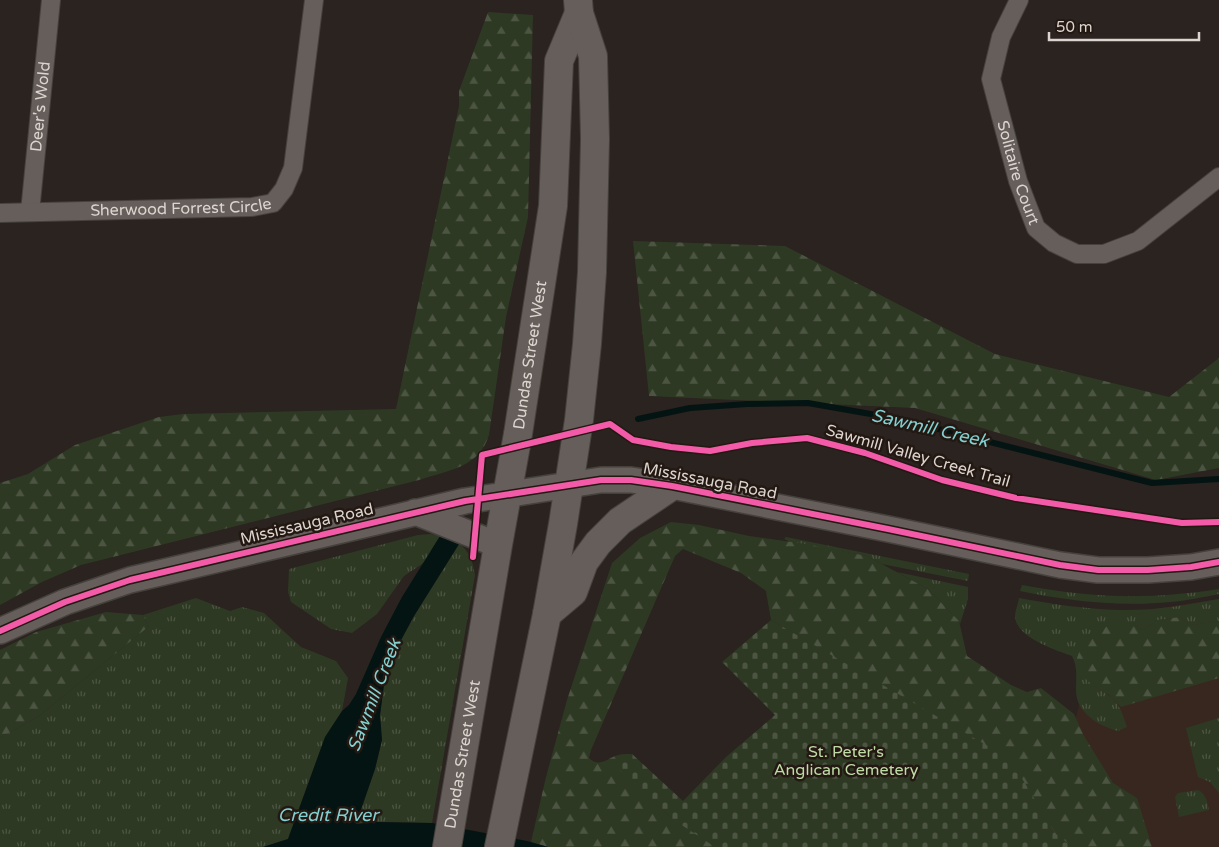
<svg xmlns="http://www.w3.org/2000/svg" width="1219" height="847" font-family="'Varela Round',sans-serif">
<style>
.education{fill:#37271f}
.grass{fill:url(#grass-tufts)}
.forest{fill:url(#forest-firs);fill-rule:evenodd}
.cemetery{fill:url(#cemetery-stones)}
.water{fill:#041413}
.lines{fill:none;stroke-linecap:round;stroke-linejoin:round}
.stream{stroke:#041413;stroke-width:6}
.street-casing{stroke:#46413d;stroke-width:20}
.secondary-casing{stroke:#46413d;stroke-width:28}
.primary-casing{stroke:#46413d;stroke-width:30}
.street{stroke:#655e5b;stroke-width:18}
.secondary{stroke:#655e5b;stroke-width:25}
.primary{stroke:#665e5a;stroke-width:28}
.cycleway-casing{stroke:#241812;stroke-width:9}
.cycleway{stroke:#f35aa7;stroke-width:6}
.labels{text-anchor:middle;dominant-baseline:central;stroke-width:5;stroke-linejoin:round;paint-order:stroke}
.street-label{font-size:16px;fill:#dcd4cf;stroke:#241812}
.park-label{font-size:16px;fill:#bfdca7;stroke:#241812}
.water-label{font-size:18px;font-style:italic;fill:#82d0d0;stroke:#241812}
</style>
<defs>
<pattern id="grass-tufts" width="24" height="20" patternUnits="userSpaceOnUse" patternTransform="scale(1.25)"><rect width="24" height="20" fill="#2e3923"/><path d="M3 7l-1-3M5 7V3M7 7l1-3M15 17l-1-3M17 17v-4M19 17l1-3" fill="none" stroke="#4c5542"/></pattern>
<pattern id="forest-firs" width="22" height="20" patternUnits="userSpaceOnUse" patternTransform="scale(1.25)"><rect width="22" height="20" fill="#2e3923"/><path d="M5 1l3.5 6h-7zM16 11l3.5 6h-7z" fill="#4c5542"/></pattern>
<pattern id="cemetery-stones" width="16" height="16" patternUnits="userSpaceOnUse" patternTransform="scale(1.25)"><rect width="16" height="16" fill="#2e3923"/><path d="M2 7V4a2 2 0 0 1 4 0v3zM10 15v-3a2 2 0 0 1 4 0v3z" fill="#4c5542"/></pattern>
</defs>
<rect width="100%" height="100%" fill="#2a231f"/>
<!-- education -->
<path class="education" d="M 1219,599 L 1219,847 L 1108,847 L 1068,747 L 1090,664 L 1154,609 Z"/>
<!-- grass -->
<path class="grass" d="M 431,534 L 440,536 L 425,562 L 404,576 L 377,614 L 352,633 L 331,629 L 291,602 L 288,591 L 289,569 L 418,535 Z
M 786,537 L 969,574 L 968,581 L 882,564 L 867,556 L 791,542 L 784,539 Z
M 459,544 C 470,551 473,563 475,575 L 432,823 L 376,822 L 356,824 L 375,769 L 382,740 L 380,716 L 385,677 L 394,653 L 414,616 Z
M 897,572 L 968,587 L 968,599 L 960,624 L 959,621 L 928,589 Z
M 1022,585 C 1090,598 1150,600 1219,589 L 1219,594 C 1203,597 1186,601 1170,602 C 1119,607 1069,601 1020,591 Z
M 196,598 L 230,611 L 242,607 L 264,613 L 301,647 L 336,661 L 348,678 L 342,711 L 325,738 L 288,839 L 263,847 L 0,847 L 0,738 L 39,716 L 148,627 L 143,615 Z
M 1019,598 C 1052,604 1085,609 1119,610 C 1153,611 1186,605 1219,599 L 1219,621 L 1193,625 L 1180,617 L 1158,620 L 1142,630 L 1134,625 L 1094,686 C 1116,699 1119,702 1127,727 L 1118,731 C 1099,726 1076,713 1076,690 C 1076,678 1078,667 1072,656 C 1056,650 1017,638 1015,617 C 1015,611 1018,604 1019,598 Z
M 1219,718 L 1219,793 L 1210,782 L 1198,777 L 1186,728 Z
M 1198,790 C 1206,794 1207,801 1209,810 L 1179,817 L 1175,797 L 1178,793 Z"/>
<!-- forest -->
<path class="forest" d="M 488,12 L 533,15 L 528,217 L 506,317 L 489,435 C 479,468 448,470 419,480 L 81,565 L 42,582 L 0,605 L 0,483 L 28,474 L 75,445 L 159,417 L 183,414 L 396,409 L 459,106 L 459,91 Z
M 633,241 L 785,246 L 995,354 L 1169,397 L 1219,358 L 1219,468 L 1156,480 L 915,408 L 649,396 Z
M 671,522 L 699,525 L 749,536 L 806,544 L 867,556 L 928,589 L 959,621 L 967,656 L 1011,685 L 1027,692 L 1041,688 L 1074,714 L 1084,736 L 1113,783 L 1137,798 L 1152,847 L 548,847 L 531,842 L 546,777 L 567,700 L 612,563 L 640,538 ZM 683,549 L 741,573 L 766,591 L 771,620 L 808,642 L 782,796 L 671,818 L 618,767 L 632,754 C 626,754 620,754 615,756 C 606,760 598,767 589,758 L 591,750 L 675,556 Z
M 106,612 L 143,615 L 148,627 L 39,716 L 0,738 L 0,650 L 36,632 Z
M 1180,617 L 1193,625 L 1219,621 L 1219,678 L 1121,707 L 1109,695 L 1094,686 L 1081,675 L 1077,658 L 1084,639 L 1103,628 L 1120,622 L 1134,625 L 1142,630 L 1158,620 Z"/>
<!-- cemetery -->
<path class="cemetery" d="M 771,620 L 1010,759 L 1056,834 L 1073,847 L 715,847 L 671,818 L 617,767 L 632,754 L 683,801 L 726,757 L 775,715 L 722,662 Z"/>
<!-- water -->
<path class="water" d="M 440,536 L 459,544 L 414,616 L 394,653 L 385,677 L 380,715 L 382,740 L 375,769 L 356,824 L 376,822 L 432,823 L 527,841 L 548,847 L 263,847 L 288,839 L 325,737 L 342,711 L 349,705 L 356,694 L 381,637 L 402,597 Z"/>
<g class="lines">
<!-- stream -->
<path class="stream" d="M 638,419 L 690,408 L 747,404 L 808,403 L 899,419 L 1152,483 L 1219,479"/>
<!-- street casing -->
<g class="street-casing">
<g id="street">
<path id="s1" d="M 1019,0 L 1001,37 L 991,79 L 1018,181 L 1036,228 L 1054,243 L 1077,254 L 1104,254 L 1138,241 L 1219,177"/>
<path id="s2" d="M 30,212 L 51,0"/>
<path id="s3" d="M 0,213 L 252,207 L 273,203 L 284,189 L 293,168 L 314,0"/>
</g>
</g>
<!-- secondary casing -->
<g class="secondary-casing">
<path id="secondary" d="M 415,512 L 498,545
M 0,631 L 65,602 L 130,580 L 465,501 L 601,480 L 631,480 L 672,486 L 888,529 L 1060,565 L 1098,570 L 1148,570 L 1191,567 L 1219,562"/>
</g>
<!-- primary casing -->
<g class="primary-casing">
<g id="primary">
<path d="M 547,614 L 573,592 L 584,562 L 598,543 L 620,521 L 672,486"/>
<path id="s4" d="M 447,847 L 498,545 L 518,434 L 553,206 L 559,61 L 579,13"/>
<path d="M 499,847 L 547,614 L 563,524 L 579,420 L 587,344 L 592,272 L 595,139 L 593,56 L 579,13 L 578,0"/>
</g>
</g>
<!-- street -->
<use href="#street" class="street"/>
<!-- secondary -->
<use href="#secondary" class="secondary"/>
<!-- primary -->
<use href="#primary" class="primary"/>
<!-- cycleway casing -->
<g class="cycleway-casing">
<path id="cycleway" d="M 473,557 L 482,455 L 610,424 L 633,440 L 671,447 L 710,451 L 752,443 L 807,438 L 865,453 L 942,480 L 1016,498 L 1182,523 L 1219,522
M 0,631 L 65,602 L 130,580 L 465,501 L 601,480 L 631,480 L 672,486 L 888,529 L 1060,565 L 1098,570 L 1148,570 L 1191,567 L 1219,562"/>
</g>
<!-- cycleway -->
<use href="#cycleway" class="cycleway"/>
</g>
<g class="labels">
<!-- street labels -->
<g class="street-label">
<text stroke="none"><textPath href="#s2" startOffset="106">Deer's Wold</textPath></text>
<text stroke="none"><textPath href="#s1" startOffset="182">Solitaire Court</textPath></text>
<text stroke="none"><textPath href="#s3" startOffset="181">Sherwood Forrest Circle</textPath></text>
<text stroke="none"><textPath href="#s4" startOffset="499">Dundas Street West</textPath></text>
<text transform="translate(918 456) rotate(16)">Sawmill Valley Creek Trail</text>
<text transform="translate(710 481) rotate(11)">Mississauga Road</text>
<text transform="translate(307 524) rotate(-13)">Mississauga Road</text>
<text stroke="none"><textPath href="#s4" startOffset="94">Dundas Street West</textPath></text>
</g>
<!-- park labels -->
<g class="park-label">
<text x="846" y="752">St. Peter's<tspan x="846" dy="18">Anglican Cemetery</tspan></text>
</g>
<!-- water labels -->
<g class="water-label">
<text transform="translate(930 428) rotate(13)">Sawmill Creek</text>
<text transform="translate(374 695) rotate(-69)">Sawmill Creek</text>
<text x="328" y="815">Credit River</text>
</g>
</g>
<!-- scale -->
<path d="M1049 32v8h150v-8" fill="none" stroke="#dcd4cf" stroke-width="2.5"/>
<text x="1056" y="32" font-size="15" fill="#dcd4cf" stroke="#241812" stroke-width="4" paint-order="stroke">50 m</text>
</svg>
